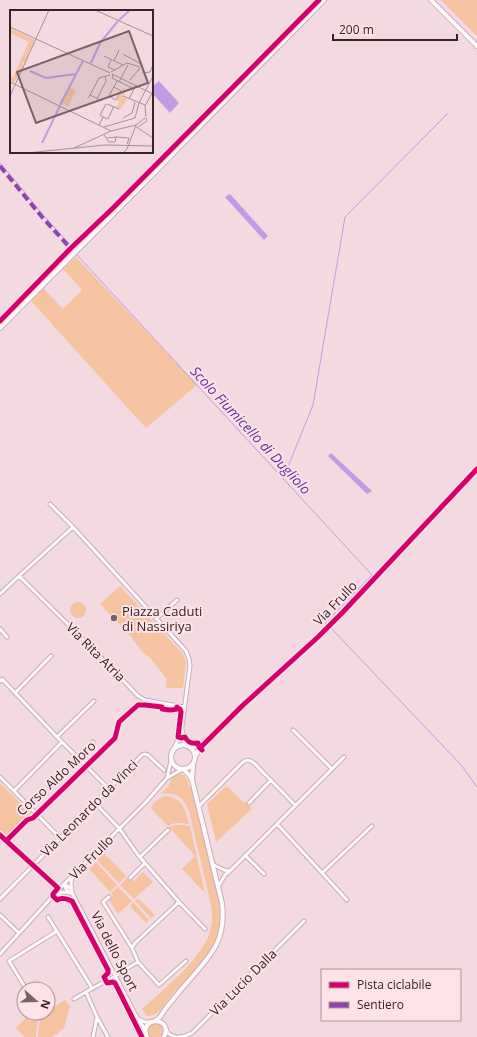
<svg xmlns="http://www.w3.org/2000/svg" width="477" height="1037" font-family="'Open Sans',sans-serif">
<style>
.green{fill:#f6c3a0}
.water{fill:#c29be5}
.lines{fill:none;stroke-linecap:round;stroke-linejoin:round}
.stream{stroke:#c29be5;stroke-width:1}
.minor-casing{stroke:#c4afb5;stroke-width:5}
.tertiary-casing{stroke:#c4afb5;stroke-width:6}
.minor{stroke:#fdf9fa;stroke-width:3}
.tertiary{stroke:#fdf9fa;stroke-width:4}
.quiet{stroke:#8e44ad;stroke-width:4;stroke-dasharray:8 4;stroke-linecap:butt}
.cycleway-casing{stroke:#fbe3e8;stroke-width:8}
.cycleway{stroke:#d6006c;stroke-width:5}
.poi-dot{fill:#786268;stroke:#fbe3e8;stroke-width:1.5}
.labels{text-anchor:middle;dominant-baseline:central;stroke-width:4;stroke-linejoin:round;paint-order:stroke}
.street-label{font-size:13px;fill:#372228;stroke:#fbe3e8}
.poi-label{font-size:13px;fill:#372228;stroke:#fbe3e8;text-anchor:start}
.water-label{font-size:14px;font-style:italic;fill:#672aa2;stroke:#fbe3e8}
.inset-river{fill:none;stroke:#c29be5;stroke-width:2}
.inset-road{fill:none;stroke:#a79096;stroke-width:1}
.view{fill:#786268;fill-opacity:0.15;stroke:#786268;stroke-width:2}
.inset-edge{fill:none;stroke:#372228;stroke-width:2}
</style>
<rect width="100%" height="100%" fill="#f2dae0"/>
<!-- green -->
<path class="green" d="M 441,0 L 477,0 L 477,36 Z
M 76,257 L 197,385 L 146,428 L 31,301 L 43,288 L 63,309 L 82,290 L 63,269 Z
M 120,586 L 183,654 L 186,663 L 183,688 L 166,688 L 167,679 L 150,658 L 143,653 L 131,637 L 100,604 Z
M70 610a8 8 0 1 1 16 0a8 8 0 1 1-16 0Z
M 180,774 C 187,776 188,780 189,787 L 191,787 L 219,902 C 220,915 221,928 216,941 C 207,963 186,979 171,996 C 167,1000 164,1006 160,1010 C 157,1014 151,1016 147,1016 L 142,1009 C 164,989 206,956 211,927 C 213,920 212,912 211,905 L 189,811 C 183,797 177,792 161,794 L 169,785 L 173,776 Z
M 0,783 L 31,814 L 6,839 L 0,833 Z
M 226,787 L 229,788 L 243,802 L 245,802 L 252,809 L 216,842 L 207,804 L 223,789 Z
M 167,796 C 183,799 185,809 189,824 C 182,823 174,822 168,826 L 151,809 C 152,801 160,797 167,796 Z
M 176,825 L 184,825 L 190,826 L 205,893 L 182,869 L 195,856 L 169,827 Z
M 104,853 L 126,876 L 119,883 L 97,860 Z
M 96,862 L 117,885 L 110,892 L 89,869 Z
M 143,872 L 153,882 L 134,899 L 120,885 L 127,878 L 130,880 L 131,878 L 134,881 Z
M 118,887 L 132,901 L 118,914 L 109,900 L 113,896 L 111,893 Z
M 138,898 L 155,915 L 151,918 L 135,901 Z
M 133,902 L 149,920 L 146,923 L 130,906 Z
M 65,1000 L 70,1006 L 64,1028 L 52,1037 L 38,1037 L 40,1016 L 45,1013 L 48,1013 L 48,1011 Z
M 30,1013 L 37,1013 L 38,1016 L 36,1037 L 24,1037 L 16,1028 Z
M 155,1023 C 163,1024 165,1031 161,1037 L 150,1037 C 146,1031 148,1025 155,1023 Z"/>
<!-- water -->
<path class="water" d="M 159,81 L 179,103 L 170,113 L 152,93 L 152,87 Z
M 230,194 L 268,236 L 264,240 L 225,197 Z
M 331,453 L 372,491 L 367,494 L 328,456 Z"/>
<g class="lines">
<!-- stream -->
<path class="stream" d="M 0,163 L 14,179 L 44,216 L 73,248
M 77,255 L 372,575 L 331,617
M 0,319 L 67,250
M 283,479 L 313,405 L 345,217 L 448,113
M 326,624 L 325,623 L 327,621
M 331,628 L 462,766 L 477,787"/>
<!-- minor casing -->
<g class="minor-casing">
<path id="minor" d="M 73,527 L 186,651 L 189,659 L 190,666 L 182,726 L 179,738 L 174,748
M 19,576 L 91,647 L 138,696 L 145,700 L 184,707
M 0,594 L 19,576 L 73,527 L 50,504
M 156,619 L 177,600
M 0,629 L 7,637
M 0,681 L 2,679 L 57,737 L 109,789
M 15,693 L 51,656
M 182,729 L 183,738 L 185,745
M 293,730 L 332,769
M 57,737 L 94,701
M 78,758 L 93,742
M 0,777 L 14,791 L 62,742
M 167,778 L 171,761
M 14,791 L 60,838
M 95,803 L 119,828 L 138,855 L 179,902 L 205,929
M 249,803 L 271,780
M 198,807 L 243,762 C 247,759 250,760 254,763 L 295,805
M 277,824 L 347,900
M 245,855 L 264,874
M 140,857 L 168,830
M 212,864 L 224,870 L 229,871
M 322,873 L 372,826
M 130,878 L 145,863
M 218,887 L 225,875 L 233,868 L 344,757
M 70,893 L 66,889 L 64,884 L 66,885 L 70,888
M 72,893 L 134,1012 L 138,1019
M 56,894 L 63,892 L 72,893 L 71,882 L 73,876
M 109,897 L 103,902 L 132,948
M 0,899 L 142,755 L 144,754 L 148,755 L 164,770
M 179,902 L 135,943 L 132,948 L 138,962 L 159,985 L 186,961
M 0,915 L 19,933
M 48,917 L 92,988
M 0,954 L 64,884 L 146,802 L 167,778 L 181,770
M 26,989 L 9,961 L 57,931
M 86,992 L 97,1017 L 108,1037
M 74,999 C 87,991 100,984 114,977 C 122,972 130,966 138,962
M 166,1030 L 169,1034 L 175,1037
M 145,1031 L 143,1026 L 138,1019 L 145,1022 L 151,1022
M 93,1037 L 97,1017
M 178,1037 L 185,1036 L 192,1033 L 304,921"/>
</g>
<!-- tertiary casing -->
<g class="tertiary-casing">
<path id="tertiary" d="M 431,0 L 477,46
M 0,328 L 153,174 L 324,0
M171 757a12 12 0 1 1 24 0a12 12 0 1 1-24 0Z
M 190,747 L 201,745
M 195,757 L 201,745 L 253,696 L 318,637 L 342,613 L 477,469
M 192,780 L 193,765
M 155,1021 L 160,1017 L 166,1008 C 175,997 183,987 192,977 C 214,952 226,938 222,903 L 192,780 L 190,776 L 184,770
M 147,1037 C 138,1016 174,1016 164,1037"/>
</g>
<!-- minor -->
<use href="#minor" class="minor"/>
<!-- tertiary -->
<use href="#tertiary" class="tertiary"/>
<!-- quiet -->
<path class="quiet" d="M 0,166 L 42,217 L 73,251"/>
<!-- cycleway casing -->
<g class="cycleway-casing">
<path id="cycleway" d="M 0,321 L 71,248 L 113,208 L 238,82 L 319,0
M 177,707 L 177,709 L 180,709 L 181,712 L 178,737 L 181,738 L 185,737 C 188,743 192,744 198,743 L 199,747 L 202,750
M 200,748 L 242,706 L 318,637 L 342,613 L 477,469
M 0,835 L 58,888 L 53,894 L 53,896 L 57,900 C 62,897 67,899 72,901 L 108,970 L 108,973 L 104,977 L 107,983 L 113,982 L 115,983 L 142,1037
M 7,840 L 27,820 L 33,818 L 37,814 L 115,738 L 119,722 L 138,705 L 145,705 L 162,707 L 162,709 C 168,710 172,711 177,709"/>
</g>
<!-- cycleway -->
<use href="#cycleway" class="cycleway"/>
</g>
<!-- markers -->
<circle class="poi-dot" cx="114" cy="618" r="4"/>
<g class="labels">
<!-- street labels -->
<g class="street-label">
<text transform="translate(335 603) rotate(-46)">Via Frullo</text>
<text transform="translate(96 652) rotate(45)">Via Rita Atria</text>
<text transform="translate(56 778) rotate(-43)">Corso Aldo Moro</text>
<text transform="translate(89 808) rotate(-45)">Via Leonardo da Vinci</text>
<text transform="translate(91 857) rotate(-45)">Via Frullo</text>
<text transform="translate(115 951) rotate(63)">Via dello Sport</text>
<text transform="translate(243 982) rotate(-45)">Via Lucio Dalla</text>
</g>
<!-- poi labels -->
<g class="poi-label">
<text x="122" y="611">Piazza Caduti<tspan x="122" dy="15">di Nassiriya</tspan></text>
</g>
<!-- water labels -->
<g class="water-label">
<text transform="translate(251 430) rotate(47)">Scolo Fiumicello di Dugliolo</text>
</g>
</g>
<!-- overview -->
<g transform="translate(10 10)">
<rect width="143" height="143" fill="#f2dae0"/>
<path d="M 0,18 L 25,30 L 15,52 L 12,52 L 13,56 L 4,73 L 0,71 L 0,66 L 3,67 L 19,32 L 0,23 ZM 60,77 L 66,81 L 57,98 L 56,94 L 51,95 ZM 113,78 L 116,80 L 113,87 L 117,89 L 111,99 L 107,97 L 109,92 L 107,90 Z" fill="#f6c3a0"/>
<path class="inset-river" d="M 109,10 L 120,0M 81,53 L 90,33 L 108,11M 20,61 L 36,68 L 66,64M 50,95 L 73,51M 32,133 L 50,96"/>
<path class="inset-road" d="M 85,0 L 143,26M 0,17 L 100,63M 113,44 L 131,54M 94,46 L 113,55M 101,50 L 98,57 L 105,60M 104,51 L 109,40M 101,62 L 117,53 L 130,57M 132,63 L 140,62 L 142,57M 102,64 L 143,84M 103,65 L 102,68 L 124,79M 120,70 L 130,58M 0,72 L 101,121M 109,72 L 118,55M 104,77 L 111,81 L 106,90 L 99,86 L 107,71M 80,85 L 89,68 L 100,65M 0,86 L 39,0M 113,86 L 135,95M 78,88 L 80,85 L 92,91M 87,89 L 96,71 L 95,66M 119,89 L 126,75M 97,94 L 109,99M 93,107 L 90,105 L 96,94M 136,107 L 135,96 L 142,83M 113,108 L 122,103 L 125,92M 89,115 L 93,107 L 98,109 L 104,96M 125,116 L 143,128M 94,117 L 125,108 L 129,93 L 143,66M 128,117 L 137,111 L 136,108M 94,125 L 99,132 L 105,132 L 106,127 L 96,128M 106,127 L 119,128 L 117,134M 64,138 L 101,121 L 126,115 L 135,108M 16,143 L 95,135 L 143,136M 113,143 L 117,139 L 126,115"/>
<path class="view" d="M 119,21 L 138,73 L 26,113 L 7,62 Z"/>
<rect width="143" height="143" class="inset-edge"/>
</g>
<!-- legend -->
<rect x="321" y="969" width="140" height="52" fill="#fbe3e8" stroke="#ad969b"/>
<rect x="329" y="982" width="20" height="6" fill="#d6006c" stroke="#ad969b"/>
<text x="357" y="989" font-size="12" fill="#372228">Pista ciclabile</text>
<rect x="329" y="1002" width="20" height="6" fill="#8e44ad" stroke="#ad969b"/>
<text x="357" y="1009" font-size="12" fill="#372228">Sentiero</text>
<!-- north arrow -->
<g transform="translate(36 1001) rotate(110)"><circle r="19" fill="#fbe3e8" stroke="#ad969b"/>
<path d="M0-3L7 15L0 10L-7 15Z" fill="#786268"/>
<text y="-6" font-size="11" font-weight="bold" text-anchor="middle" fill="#372228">N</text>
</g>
<!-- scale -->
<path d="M333 34v6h124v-6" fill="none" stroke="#372228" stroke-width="2"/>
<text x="339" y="34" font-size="12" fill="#372228" stroke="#fbe3e8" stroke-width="3" paint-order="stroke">200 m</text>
</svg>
